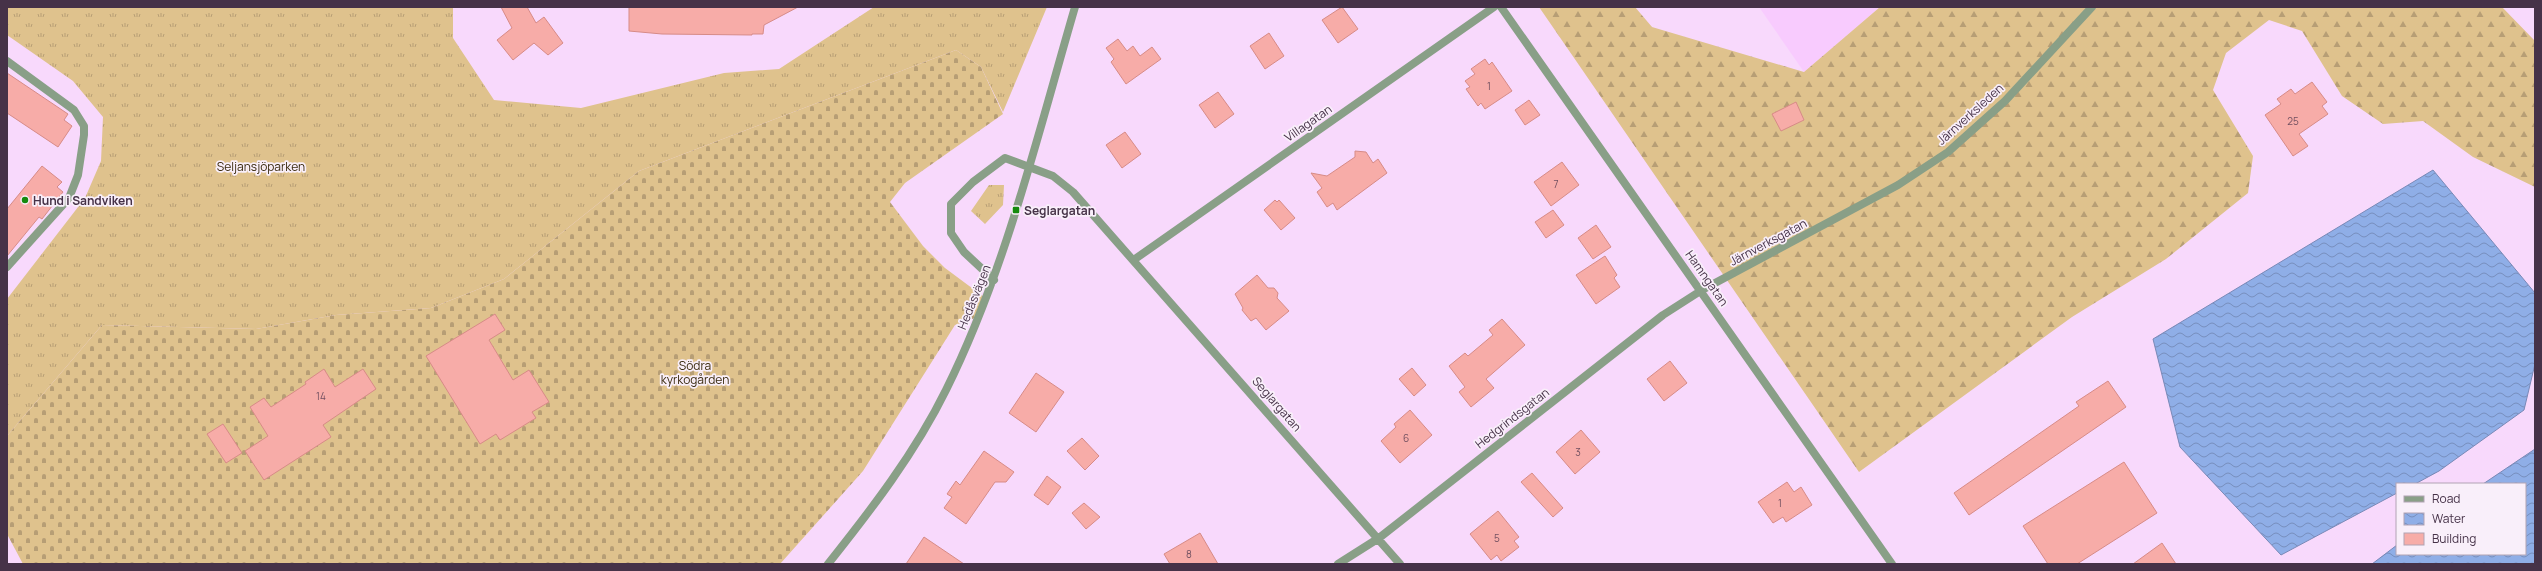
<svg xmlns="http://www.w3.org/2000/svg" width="2542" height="571" font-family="Manrope,sans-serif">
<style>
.built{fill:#f8cbfe}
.grass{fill:url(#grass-tufts)}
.forest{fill:url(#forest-firs)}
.cemetery{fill:url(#cemetery-stones)}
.water{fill:url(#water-waves);stroke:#7989b7}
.building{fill:#f7aca8;stroke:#d78b87}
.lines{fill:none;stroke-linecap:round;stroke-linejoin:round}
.minor{stroke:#899f87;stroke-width:8}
.poi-dot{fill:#158a0e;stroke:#f9effa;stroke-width:1.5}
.labels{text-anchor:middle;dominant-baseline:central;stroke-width:3.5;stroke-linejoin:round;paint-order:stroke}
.number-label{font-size:10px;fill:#725060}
.street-label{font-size:12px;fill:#463248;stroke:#f9effa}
.park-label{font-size:12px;fill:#3a2b0f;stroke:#f9effa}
.poi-label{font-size:12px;font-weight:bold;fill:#463248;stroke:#f9effa;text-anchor:start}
</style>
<defs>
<pattern id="grass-tufts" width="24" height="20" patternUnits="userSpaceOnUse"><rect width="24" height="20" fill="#dfc28d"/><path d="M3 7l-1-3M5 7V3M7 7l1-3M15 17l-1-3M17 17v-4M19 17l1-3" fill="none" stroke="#b79e75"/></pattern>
<pattern id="forest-firs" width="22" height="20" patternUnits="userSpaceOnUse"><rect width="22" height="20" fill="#dfc28d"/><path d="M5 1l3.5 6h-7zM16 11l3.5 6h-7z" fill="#b79e75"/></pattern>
<pattern id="cemetery-stones" width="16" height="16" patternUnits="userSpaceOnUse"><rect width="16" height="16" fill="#dfc28d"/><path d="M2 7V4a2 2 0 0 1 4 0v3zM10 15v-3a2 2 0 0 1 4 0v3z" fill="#b79e75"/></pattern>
<pattern id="water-waves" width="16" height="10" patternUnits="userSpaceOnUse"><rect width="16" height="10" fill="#8faee7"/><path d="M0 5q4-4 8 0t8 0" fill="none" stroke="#778ebd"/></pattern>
</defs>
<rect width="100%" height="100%" fill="#f8d9fc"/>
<!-- built -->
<path class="built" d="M 1759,7 L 1880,7 L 1804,72 Z"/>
<!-- grass -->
<path class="grass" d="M 7,7 L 453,7 L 453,38 L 494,100 L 581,108 L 724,73 L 779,69 L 874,7 L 1047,7 L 1003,112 L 981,67 L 956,50 L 639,171 L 504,279 L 431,308 L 336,315 L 256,329 L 102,325 L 7,436 L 7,299 L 85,198 L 101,161 L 103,117 L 73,81 L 7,35 Z
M 989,185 L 1004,185 L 1003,205 L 985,224 L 971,211 Z"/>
<!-- forest -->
<path class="forest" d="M 1539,7 L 1635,7 L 1652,27 L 1804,72 L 1880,7 L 2502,7 L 2535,41 L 2535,187 L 2473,157 L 2423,121 L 2383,124 L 2342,96 L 2302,31 L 2269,20 L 2226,53 L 2213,90 L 2253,156 L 2248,193 L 2166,259 L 2072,317 L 1859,472 Z"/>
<!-- cemetery -->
<path class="cemetery" d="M 956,50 L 981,67 L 1003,114 L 905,183 L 890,202 L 923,246 L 945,268 L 984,297 L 975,318 L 955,325 L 863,471 L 780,564 L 23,564 L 7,534 L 7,436 L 102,325 L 256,329 L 336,315 L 431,308 L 504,279 L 639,171 Z"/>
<!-- water -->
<path class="water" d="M 2433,170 L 2535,293 L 2535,364 L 2524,410 L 2439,471 L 2415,484 L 2397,484 L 2397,493 L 2281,555 L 2180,447 L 2153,339 Z
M 2535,449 L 2535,564 L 2372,564 L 2397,545 L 2397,554 L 2525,554 L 2525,484 L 2483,484 Z"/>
<!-- building -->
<path class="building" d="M 501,7 L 527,7 L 536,23 L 544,17 L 563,43 L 548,55 L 534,43 L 513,60 L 497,40 L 512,28 Z
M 629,7 L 798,7 L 764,25 L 763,34 L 752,34 L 752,35 L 662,34 L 629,31 Z
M 1342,7 L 1358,29 L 1338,43 L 1322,20 Z
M 1269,33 L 1284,56 L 1265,69 L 1250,46 Z
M 1118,39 L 1127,51 L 1133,46 L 1140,56 L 1152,47 L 1161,59 L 1126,84 L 1111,62 L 1114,59 L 1106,48 Z
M 1485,59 L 1489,65 L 1492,62 L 1512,91 L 1485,109 L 1481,103 L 1478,106 L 1466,89 L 1470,87 L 1465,81 L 1475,74 L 1471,69 Z
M 7,73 L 68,114 L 64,120 L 72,126 L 58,147 L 7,113 Z
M 2312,82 L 2327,102 L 2322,106 L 2328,114 L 2299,134 L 2308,146 L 2293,156 L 2265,115 L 2281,104 L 2277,99 L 2291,89 L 2295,94 Z
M 1218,92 L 1234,114 L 1215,128 L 1199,105 Z
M 1529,100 L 1540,115 L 1525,125 L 1515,110 Z
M 1796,102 L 1804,120 L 1781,131 L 1772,114 Z
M 1125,132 L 1141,154 L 1122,168 L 1106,145 Z
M 1355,151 L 1366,152 L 1373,163 L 1378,159 L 1387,173 L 1337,210 L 1333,203 L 1327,207 L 1317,192 L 1322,188 L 1311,173 L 1327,176 L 1355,157 Z
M 1562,162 L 1579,185 L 1551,206 L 1534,182 Z
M 42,166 L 62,182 L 57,187 L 63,192 L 42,219 L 39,217 L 7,256 L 7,209 Z
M 1275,200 L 1277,202 L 1279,200 L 1295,218 L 1281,230 L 1264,210 Z
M 1553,210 L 1564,225 L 1546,238 L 1535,222 Z
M 1596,225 L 1611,247 L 1593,259 L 1578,238 Z
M 1605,256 L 1617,275 L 1614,278 L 1620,287 L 1596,304 L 1576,275 Z
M 1257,275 L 1268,288 L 1274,288 L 1278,293 L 1277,298 L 1289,311 L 1266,330 L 1256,318 L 1251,321 L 1242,310 L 1243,308 L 1235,294 Z
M 495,314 L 505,330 L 489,340 L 513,380 L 529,370 L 549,402 L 532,412 L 536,418 L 500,440 L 496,434 L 480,444 L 426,356 Z
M 1502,319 L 1525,345 L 1486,379 L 1494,388 L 1471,407 L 1459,392 L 1465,387 L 1449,366 L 1465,353 L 1468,356 L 1493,335 L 1489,330 Z
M 1670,361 L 1687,383 L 1664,401 L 1647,379 Z
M 1412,368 L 1426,385 L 1414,396 L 1399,379 Z
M 324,369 L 335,387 L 363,369 L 376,389 L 323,425 L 331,437 L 264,480 L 245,451 L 268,436 L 250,407 L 264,398 L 271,407 L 306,384 L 305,382 Z
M 1036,373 L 1064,392 L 1036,432 L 1009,413 Z
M 2108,381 L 2126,407 L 1969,515 L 1954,493 L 2079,406 L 2076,402 Z
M 1410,410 L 1432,435 L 1400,463 L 1381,441 L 1396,427 L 1394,424 Z
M 223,424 L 242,453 L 226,463 L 207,434 Z
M 1581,430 L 1600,452 L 1575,474 L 1556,452 Z
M 1082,438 L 1099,456 L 1085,470 L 1067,451 Z
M 984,451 L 1014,472 L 1006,482 L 995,482 L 966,524 L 944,508 L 952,497 L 947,494 L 956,481 L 960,485 Z
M 2124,462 L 2157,513 L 2077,564 L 2048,564 L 2023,526 Z
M 1532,473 L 1563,508 L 1553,517 L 1521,482 Z
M 1047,476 L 1061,487 L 1048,505 L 1034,495 Z
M 1787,482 L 1794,492 L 1801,487 L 1812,505 L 1786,522 L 1783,517 L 1773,523 L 1758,502 Z
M 1084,503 L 1100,517 L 1086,529 L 1072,513 Z
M 1498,511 L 1519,537 L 1514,541 L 1519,547 L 1501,561 L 1497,555 L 1491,560 L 1470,534 Z
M 1200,533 L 1218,564 L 1170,564 L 1164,554 Z
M 924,537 L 964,564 L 906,564 Z
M 2162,543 L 2176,564 L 2133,564 Z"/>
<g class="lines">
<!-- minor -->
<path class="minor" d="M 1501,7 L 1892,564
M 7,61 L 74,110 L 84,126 L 84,135 L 78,175 L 69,198 L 7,267
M 1135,259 L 1494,7
M 994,280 L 964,252 L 951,233 L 951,204 L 973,182 L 1005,158 L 1053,176 L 1073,192 L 1400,564
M 828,564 C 871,510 915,453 946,390 C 1006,269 1037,137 1075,7
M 1338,564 L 1379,538 L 1663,315 L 1702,290 L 1898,185 L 1948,152 L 2005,101 L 2092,7"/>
</g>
<!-- markers -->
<g class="poi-dot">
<circle cx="25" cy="200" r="4"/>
<rect x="1012" y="206" width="8" height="8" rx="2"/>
</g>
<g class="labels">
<!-- number labels -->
<g class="number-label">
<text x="1489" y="86">1</text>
<text x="2293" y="121">25</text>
<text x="1556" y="184">7</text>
<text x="321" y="396">14</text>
<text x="1406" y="438">6</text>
<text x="1578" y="452">3</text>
<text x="1780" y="503">1</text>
<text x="1497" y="538">5</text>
<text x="1189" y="554">8</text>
</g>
<!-- street labels -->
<g class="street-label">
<text transform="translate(1970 114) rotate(-42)">Järnverksleden</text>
<text transform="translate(1308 123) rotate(-35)">Villagatan</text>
<text transform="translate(1768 242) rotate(-28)">Järnverksgatan</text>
<text transform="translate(1707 278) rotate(55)">Hamngatan</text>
<text transform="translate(974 297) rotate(-68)">Hedåsvägen</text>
<text transform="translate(1277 404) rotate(49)">Seglargatan</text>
<text transform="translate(1512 418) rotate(-38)">Hedgrindsgatan</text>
</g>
<!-- park labels -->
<g class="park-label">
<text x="261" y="166">Seljansjöparken</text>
<text x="695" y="365">Södra<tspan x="695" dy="14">kyrkogården</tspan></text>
</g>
<!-- poi labels -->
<g class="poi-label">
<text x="33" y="200">Hund i Sandviken</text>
<text x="1024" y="210">Seglargatan</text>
</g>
</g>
<!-- border -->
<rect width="2542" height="571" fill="none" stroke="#463248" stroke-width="16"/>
<!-- legend -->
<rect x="2396" y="483" width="130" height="72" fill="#f9effa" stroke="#b1a3b3"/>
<rect x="2404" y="496" width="20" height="6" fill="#899f87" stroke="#b1a3b3"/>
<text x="2432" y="503" font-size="12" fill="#463248">Road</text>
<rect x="2404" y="513" width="20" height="12" fill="url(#water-waves)" stroke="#b1a3b3"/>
<text x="2432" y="523" font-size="12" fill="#463248">Water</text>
<rect x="2404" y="533" width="20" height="12" fill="#f7aca8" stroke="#b1a3b3"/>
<text x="2432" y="543" font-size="12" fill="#463248">Building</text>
</svg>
